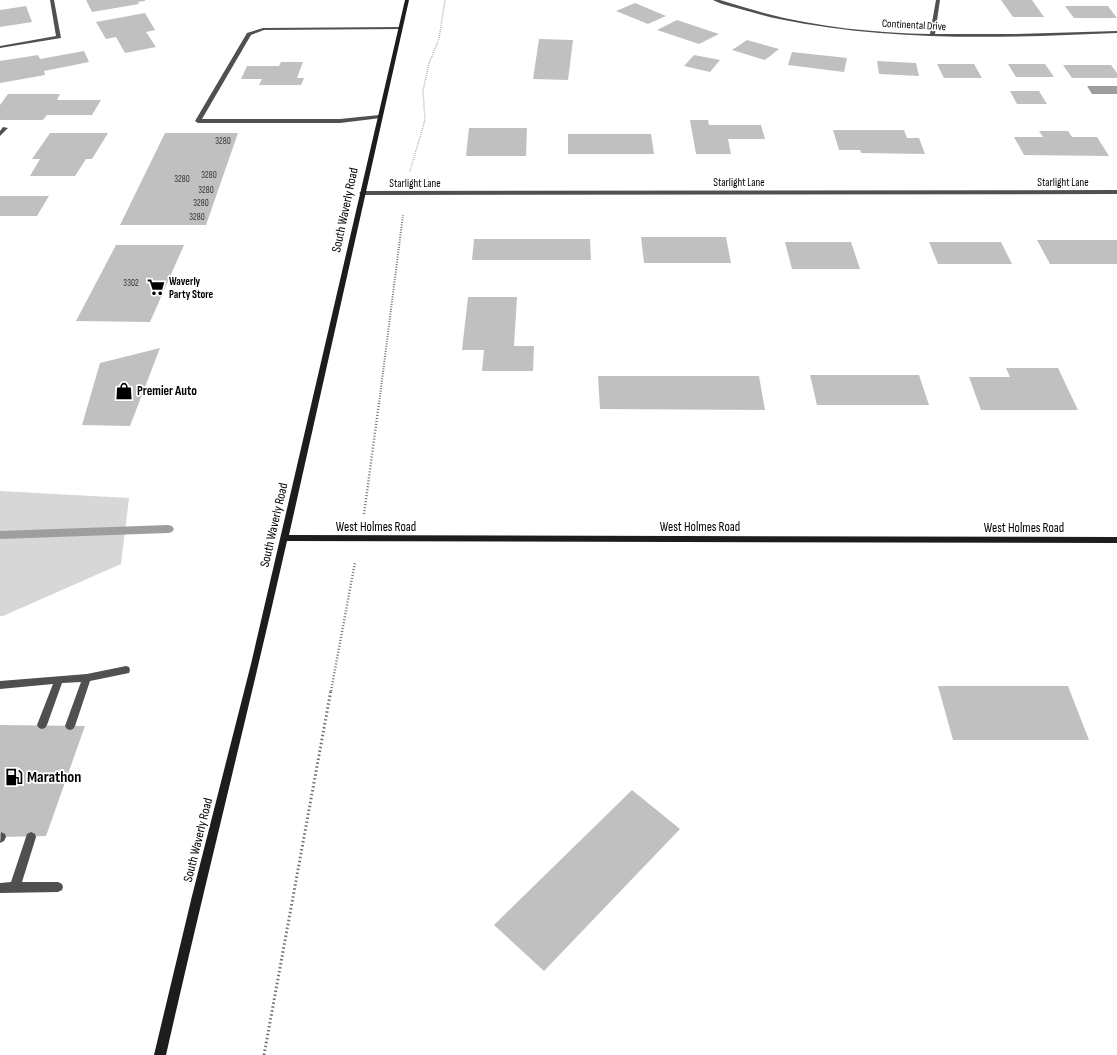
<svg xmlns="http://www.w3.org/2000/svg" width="1117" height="1055" font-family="'Sofia Sans Condensed',sans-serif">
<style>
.green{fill:#d7d7d7}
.water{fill:#9e9e9e}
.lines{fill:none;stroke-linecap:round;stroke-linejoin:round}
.stream{fill:#9e9e9e;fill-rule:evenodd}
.building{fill:#c0c0c0}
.path-far3{stroke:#727272;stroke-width:1.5;stroke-dasharray:0.5 1.5;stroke-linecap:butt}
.path-far2{stroke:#727272;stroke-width:2;stroke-dasharray:1 1.5;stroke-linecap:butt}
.path-far1{stroke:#727272;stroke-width:2.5;stroke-dasharray:1 2;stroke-linecap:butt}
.path{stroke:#727272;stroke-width:3;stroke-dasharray:1.5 2.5;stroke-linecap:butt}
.lane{fill:#505050;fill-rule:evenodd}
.street{fill:#505050;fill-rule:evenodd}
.secondary{fill:#1d1d1d;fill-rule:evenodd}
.labels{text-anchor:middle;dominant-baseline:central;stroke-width:3.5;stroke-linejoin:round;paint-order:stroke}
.far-number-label{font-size:9px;fill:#303030}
.far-street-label{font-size:11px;fill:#000;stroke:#fff}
.far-poi-label{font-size:11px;font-weight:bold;fill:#000;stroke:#fff;text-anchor:start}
.street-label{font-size:13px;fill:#000;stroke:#fff}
.poi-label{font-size:13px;font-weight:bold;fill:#000;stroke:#fff;text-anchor:start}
.near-poi-label{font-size:16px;font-weight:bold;fill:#000;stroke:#fff;text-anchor:start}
</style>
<rect width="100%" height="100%" fill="#fff"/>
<!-- green -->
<path class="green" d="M 0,491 L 129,498 L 121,564 L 3,616 L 0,616 Z"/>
<!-- water -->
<path class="water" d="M 1087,86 L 1117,86 L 1117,94 L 1092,94 Z"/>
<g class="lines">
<!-- stream -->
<path class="stream" d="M 168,525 L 172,526 L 174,529 L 172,532 L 168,533 L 0,539 L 0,531 Z"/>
</g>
<!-- building -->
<path class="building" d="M 86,0 L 145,0 L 145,1 L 138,2 L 139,4 L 92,12 Z
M 1001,0 L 1032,0 L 1044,17 L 1013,17 Z
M 635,3 L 666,16 L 648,24 L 616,11 Z
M 26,6 L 32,22 L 0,27 L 0,10 Z
M 1065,6 L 1108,6 L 1117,18 L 1074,18 Z
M 145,13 L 155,30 L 146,32 L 156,47 L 125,53 L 116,37 L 106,39 L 96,22 Z
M 677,20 L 719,34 L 699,44 L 657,30 Z
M 539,39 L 573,40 L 568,80 L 533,79 Z
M 747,40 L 779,49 L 765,60 L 732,50 Z
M 84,51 L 89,62 L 44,71 L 45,75 L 0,83 L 0,61 L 38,55 L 40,59 Z
M 792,52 L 847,58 L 844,72 L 788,65 Z
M 694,55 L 720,60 L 710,72 L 684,66 Z
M 877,61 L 916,63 L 919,76 L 879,74 Z
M 281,62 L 303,62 L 297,78 L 304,78 L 301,85 L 259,85 L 262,79 L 241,79 L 247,66 L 279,66 Z
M 937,64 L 974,64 L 982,78 L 944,78 Z
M 1008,64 L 1045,64 L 1054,77 L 1016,77 Z
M 1063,65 L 1111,65 L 1117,73 L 1117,78 L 1072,78 Z
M 1010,91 L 1039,91 L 1047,104 L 1017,104 Z
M 8,94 L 60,94 L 57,100 L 101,100 L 92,115 L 47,115 L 43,120 L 0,120 L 0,105 Z
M 690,120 L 708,120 L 709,125 L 761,125 L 765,139 L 728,139 L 731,154 L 696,154 Z
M 469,128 L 527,128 L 526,156 L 466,156 Z
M 833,130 L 904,130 L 907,138 L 919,138 L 925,154 L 861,153 L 860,150 L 839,150 Z
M 1039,131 L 1068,131 L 1072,137 L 1097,137 L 1109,156 L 1024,155 L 1014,137 L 1043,137 Z
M 50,133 L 108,133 L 92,159 L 86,159 L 75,176 L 30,176 L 40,159 L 32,159 Z
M 165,133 L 238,133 L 206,225 L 120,225 Z
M 568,134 L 651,134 L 654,154 L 568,154 Z
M 0,196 L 49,196 L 37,216 L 0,216 Z
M 641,237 L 726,237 L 731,263 L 644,263 Z
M 474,239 L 590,239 L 591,260 L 472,260 Z
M 1037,240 L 1117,240 L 1117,264 L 1050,264 Z
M 785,242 L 851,242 L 860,269 L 792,269 Z
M 929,242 L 1001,242 L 1012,264 L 938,264 Z
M 116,245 L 184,245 L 150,322 L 76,321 Z
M 468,297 L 517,297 L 514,346 L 534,346 L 533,371 L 482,371 L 484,350 L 462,350 Z
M 160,348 L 130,426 L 82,425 L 100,363 Z
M 1006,368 L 1058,368 L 1078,410 L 981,410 L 969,377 L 1010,377 Z
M 810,375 L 919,375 L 929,405 L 817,405 Z
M 598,376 L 759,376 L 765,410 L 600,409 Z
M 938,686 L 1068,686 L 1089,740 L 953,740 Z
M 0,725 L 85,726 L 46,836 L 0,837 Z
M 632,790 L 680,829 L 544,971 L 494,925 Z"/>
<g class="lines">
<!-- path-far3 -->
<path class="path-far3" d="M 410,171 L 425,120 L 423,91 L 429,63 L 439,39 L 445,0"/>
<!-- path-far2 -->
<path class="path-far2" d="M 379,404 L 403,215"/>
<!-- path-far1 -->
<path class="path-far1" d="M 364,514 L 379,403
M 331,691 L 355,562"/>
<!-- path -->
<path class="path" d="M 264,1055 L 331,690"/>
<!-- lane -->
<path class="lane" d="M 400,27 L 402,28 L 402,29 L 264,30 L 251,35 L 202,119 L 340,119 L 379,115 L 381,116 L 381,118 L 340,123 L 198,123 L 195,121 L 247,33 L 263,28 Z
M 126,666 L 129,667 L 130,670 L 129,673 L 90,681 L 75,726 L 73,729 L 70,730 L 67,729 L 65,726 L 81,682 L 62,683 L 47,725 L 45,728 L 42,729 L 39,728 L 37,725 L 53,684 L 0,689 L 0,681 L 87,674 Z
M 1,832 L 5,834 L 6,837 L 4,841 L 0,843 Z
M 31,832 L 35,834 L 36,837 L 22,882 L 58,882 L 62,884 L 63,887 L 62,890 L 58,892 L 0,893 L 0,883 L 11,882 L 27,834 Z"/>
<!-- street -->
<path class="street" d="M 50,0 L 54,0 L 61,38 L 0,48 L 0,46 L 56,36 Z
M 713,0 L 720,0 C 734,4 749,9 764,13 C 817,27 875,33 930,34 L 936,0 L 940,0 L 935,34 L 1016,34 L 1117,31 L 1117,33 C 1004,38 891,42 779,19 C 764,16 748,11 733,7 C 726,5 718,3 713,0 Z
M 3,127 L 8,128 L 0,136 L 0,131 Z
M 1117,190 L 1117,194 L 362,195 L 359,193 L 362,191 Z"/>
<!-- secondary -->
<path class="secondary" d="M 405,0 L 409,0 L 289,535 L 1117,537 L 1117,543 L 287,541 C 248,713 205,883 166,1055 L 154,1055 L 192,896 L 251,664 Z"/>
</g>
<!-- icons -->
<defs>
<g id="supermarket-bare" transform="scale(1.38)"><path d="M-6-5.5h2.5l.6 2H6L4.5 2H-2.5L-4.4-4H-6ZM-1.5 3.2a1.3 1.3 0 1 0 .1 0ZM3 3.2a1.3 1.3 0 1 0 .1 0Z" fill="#000" stroke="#fff" stroke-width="2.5" paint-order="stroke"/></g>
<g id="shop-bare" transform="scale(1.38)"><path d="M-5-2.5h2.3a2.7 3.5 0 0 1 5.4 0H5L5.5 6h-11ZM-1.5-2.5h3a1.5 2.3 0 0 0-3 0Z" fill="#000" stroke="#fff" stroke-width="2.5" paint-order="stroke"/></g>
<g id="fuel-bare" transform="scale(1.38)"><path d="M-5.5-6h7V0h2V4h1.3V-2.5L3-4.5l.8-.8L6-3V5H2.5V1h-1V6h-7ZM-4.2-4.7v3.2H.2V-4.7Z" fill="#000" stroke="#fff" stroke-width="2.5" paint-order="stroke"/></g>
</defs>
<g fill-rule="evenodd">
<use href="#supermarket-bare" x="156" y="287"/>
<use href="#shop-bare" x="124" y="391"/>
<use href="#fuel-bare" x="14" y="777"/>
</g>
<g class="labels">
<!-- far-number labels -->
<g class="far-number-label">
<text x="223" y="141">3280</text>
<text x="209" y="175">3280</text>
<text x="182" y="179">3280</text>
<text x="206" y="190">3280</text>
<text x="201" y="203">3280</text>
<text x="197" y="217">3280</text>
<text x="131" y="283">3302</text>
</g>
<!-- far-street labels -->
<g class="far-street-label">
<text transform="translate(914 25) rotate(3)">Continental Drive</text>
<text x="739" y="182">Starlight Lane</text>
<text x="1063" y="182">Starlight Lane</text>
<text x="415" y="183">Starlight Lane</text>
</g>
<!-- far-poi labels -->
<g class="far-poi-label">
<text x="169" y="281">Waverly<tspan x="169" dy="13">Party Store</tspan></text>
</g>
<!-- street labels -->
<g class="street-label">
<text transform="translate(345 210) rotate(-78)">South Waverly Road</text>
<text transform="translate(274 525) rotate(-77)">South Waverly Road</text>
<text x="376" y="527">West Holmes Road</text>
<text x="700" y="527">West Holmes Road</text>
<text x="1024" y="528">West Holmes Road</text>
<text transform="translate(198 840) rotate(-76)">South Waverly Road</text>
</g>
<!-- poi labels -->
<g class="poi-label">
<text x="137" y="391">Premier Auto</text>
</g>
<!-- near-poi labels -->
<g class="near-poi-label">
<text x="27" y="777">Marathon</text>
</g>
</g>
</svg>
